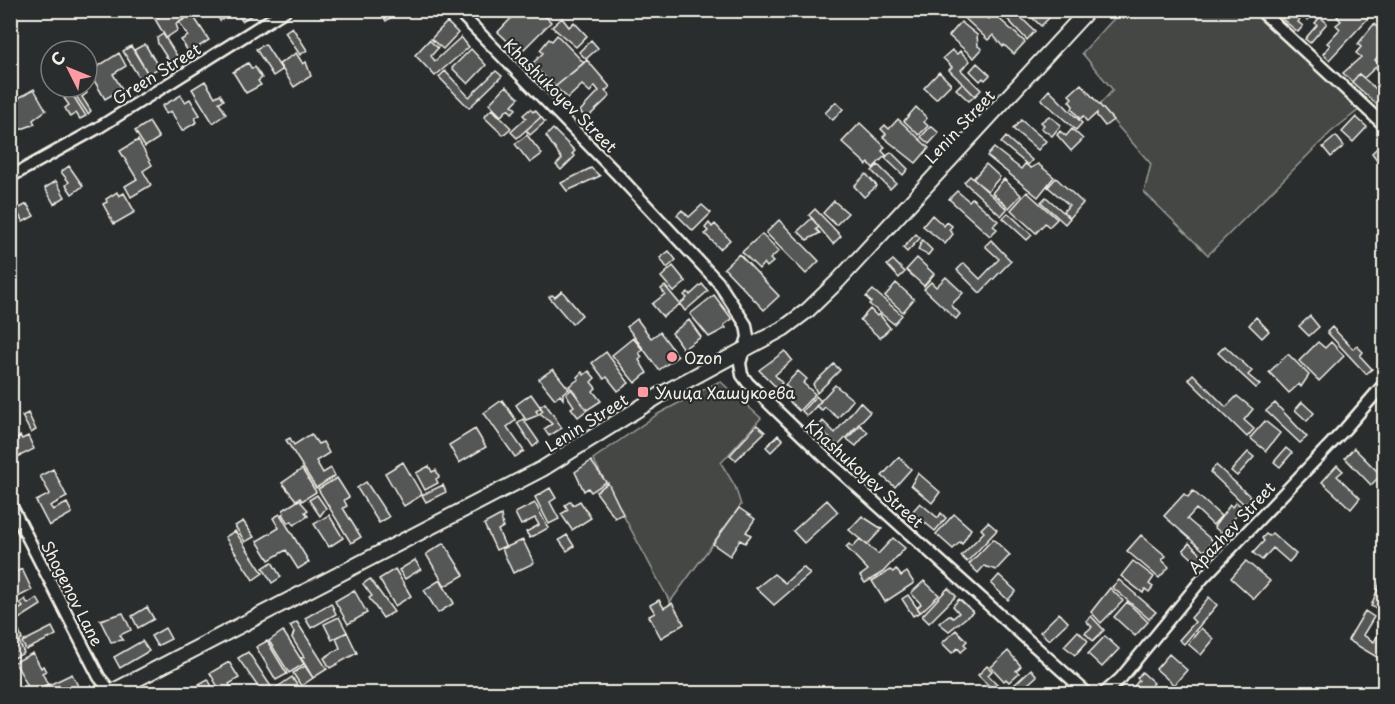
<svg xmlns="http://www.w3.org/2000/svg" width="1395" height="704" font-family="'Playpen Sans',sans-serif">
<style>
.green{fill:#444645;stroke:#9c9c96;stroke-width:1.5}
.building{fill:#555756;stroke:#f4f1e8;stroke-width:1.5}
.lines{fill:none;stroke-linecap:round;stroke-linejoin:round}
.minor-casing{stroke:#f4f1e8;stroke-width:15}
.tertiary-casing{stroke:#f4f1e8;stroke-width:18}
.minor{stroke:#2a2d2e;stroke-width:10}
.tertiary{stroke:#2a2d2e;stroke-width:14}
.poi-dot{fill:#ff9aa2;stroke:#2a2d2e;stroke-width:2}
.labels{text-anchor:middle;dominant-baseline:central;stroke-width:4.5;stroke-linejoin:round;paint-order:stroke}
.street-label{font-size:16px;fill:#f4f1e8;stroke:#2a2d2e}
.poi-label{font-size:16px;fill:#f4f1e8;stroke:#2a2d2e;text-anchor:start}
</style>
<rect width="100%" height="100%" fill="#2a2d2e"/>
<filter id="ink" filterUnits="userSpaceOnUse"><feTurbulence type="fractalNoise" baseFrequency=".0167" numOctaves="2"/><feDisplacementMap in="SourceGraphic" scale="12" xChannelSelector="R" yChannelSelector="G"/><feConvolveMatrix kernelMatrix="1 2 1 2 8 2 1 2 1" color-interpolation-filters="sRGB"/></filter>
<g filter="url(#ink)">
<!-- green -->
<path class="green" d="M 1121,11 L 1250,11 L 1360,109 L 1331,132 L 1208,255 L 1144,192 L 1151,164 L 1099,105 L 1113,90 L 1082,53 Z
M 720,381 L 761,418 L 721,463 L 735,486 L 741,505 L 670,602 L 593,459 L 658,414 Z"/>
<!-- building -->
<path class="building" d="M 170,10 L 180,10 L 185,19 L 176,24 L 178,30 L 166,38 L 155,19 Z
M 214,10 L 233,10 L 234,12 L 220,21 Z
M 236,10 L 248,10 L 252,15 L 242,21 Z
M 379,10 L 401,10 L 386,21 Z
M 519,10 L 539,10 L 551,22 L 520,53 L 498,32 Z
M 956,10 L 967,10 L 973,15 L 980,10 L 989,19 L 994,14 L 1025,42 L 1014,54 L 1004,45 L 1003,47 L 993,35 L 988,40 Z
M 999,10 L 1020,10 L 1017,14 L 1035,31 L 1027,40 Z
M 1024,10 L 1043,10 L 1050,17 L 1041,26 Z
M 1287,10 L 1310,10 L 1313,13 L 1307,20 L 1302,16 L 1298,22 L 1303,26 L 1298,32 L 1281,18 Z
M 1343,10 L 1368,10 L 1372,14 L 1329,60 L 1323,54 L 1330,45 L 1327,43 L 1340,29 L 1336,25 L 1341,21 L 1337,17 Z
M 192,14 L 209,40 L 189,53 L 181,40 L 188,36 L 179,22 Z
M 1320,17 L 1327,23 L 1310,43 L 1305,39 L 1317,25 L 1315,23 Z
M 562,18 L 569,27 L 574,22 L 587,36 L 576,47 L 552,27 Z
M 447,22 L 458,33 L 443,49 L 431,39 Z
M 961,22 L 977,35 L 978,46 L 982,49 L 974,58 L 949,36 Z
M 1374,24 L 1384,34 L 1384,50 L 1375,60 L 1379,64 L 1364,78 L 1359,74 L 1352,82 L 1343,73 L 1361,57 L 1356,53 L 1361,47 L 1358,44 Z
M 292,27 L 307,50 L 300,55 L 285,32 Z
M 163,34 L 179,59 L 171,64 L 158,44 L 157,38 Z
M 557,35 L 584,63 L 555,87 L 532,64 L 543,53 L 540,50 L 549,39 L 552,41 Z
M 461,37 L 469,47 L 435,76 L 415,55 L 429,40 L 438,48 L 431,56 L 435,61 Z
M 591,40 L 598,48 L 586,59 L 579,52 Z
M 145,44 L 159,68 L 148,74 L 134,50 Z
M 265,44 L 282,70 L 273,76 L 256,49 Z
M 131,46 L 148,74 L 140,79 L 123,51 Z
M 471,49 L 486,65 L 468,84 L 452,68 Z
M 952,50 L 957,54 L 960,51 L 970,61 L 961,70 L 981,90 L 975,96 L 949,70 L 952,67 L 943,58 Z
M 119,53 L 126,66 L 113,74 L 122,89 L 105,99 L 89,72 Z
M 296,53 L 303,64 L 306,62 L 311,76 L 294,87 L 279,64 Z
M 587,60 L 610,87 L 605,91 L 610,96 L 586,119 L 580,111 L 599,91 L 595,86 L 590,92 L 582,85 L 568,98 L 555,87 Z
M 248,63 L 252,69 L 255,67 L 262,78 L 258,81 L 261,85 L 246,93 L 233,72 Z
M 977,63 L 990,75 L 985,80 L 983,78 L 980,81 L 970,71 Z
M 445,71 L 469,97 L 496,71 L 502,76 L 469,108 L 439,77 Z
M 939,72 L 951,84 L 936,99 L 924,88 Z
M 1359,74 L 1384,96 L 1384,111 L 1352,82 Z
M 205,81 L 215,97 L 220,94 L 224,100 L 219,102 L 226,114 L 213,123 L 192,89 Z
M 962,83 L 975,96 L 969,101 L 956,89 Z
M 1081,84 L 1113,120 L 1105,126 L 1097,116 L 1097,113 L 1087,122 L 1083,116 L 1080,119 L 1072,109 L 1073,106 L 1069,101 L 1072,98 L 1069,95 Z
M 506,86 L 519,98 L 512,105 L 516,109 L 512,113 L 508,109 L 501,116 L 489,104 Z
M 34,89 L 46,110 L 33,120 L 35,124 L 19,130 L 10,114 L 10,103 Z
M 85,90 L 87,93 L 82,97 L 91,111 L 88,114 L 76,96 Z
M 1049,90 L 1082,123 L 1076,130 L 1041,99 Z
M 72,94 L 86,116 L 80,119 L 76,113 L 70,117 L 65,108 L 69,105 L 64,98 Z
M 181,95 L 185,102 L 190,99 L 200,115 L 195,118 L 197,122 L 182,131 L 171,111 L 166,114 L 162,106 Z
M 836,102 L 843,109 L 833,120 L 825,113 Z
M 916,107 L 927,118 L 924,122 L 928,126 L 919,135 L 904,121 Z
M 492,109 L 511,128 L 503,135 L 484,117 Z
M 530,109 L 533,112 L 535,110 L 541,117 L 517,138 L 511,132 L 526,118 L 523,115 Z
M 1049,116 L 1061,125 L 1052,136 L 1041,128 L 1044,125 L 1041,122 Z
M 541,117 L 545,122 L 530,135 L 526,130 Z
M 1356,117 L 1367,127 L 1353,142 L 1342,132 Z
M 898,119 L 929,148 L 916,163 L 883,137 L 886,134 L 881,129 L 885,125 L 889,129 Z
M 1021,120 L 1046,141 L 1038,150 L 1013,129 Z
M 149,122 L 159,138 L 145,147 L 135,131 Z
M 860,123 L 885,147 L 882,151 L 886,155 L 873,168 L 869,163 L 867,165 L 842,142 Z
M 931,126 L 939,133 L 929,144 L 921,137 Z
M 553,129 L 575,151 L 572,154 L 575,156 L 561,170 L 556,165 L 562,159 L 546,136 Z
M 1072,129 L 1083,139 L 1071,151 L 1057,135 L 1060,131 L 1066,136 Z
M 527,135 L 542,154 L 530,163 L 515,144 Z
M 1336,136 L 1344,146 L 1331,157 L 1323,147 Z
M 1006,137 L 1032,160 L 1028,165 L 1001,143 Z
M 138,140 L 152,165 L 143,171 L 151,185 L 131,197 L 125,186 L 137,179 L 120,151 Z
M 1379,146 L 1384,151 L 1383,168 L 1372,153 Z
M 994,148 L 1021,169 L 1025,164 L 1031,168 L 1038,164 L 1054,177 L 1038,197 L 987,156 Z
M 891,152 L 908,169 L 903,175 L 885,158 Z
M 986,164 L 1000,177 L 988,191 L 973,179 Z
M 878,165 L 896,183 L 890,189 L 872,171 Z
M 69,166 L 83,186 L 72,194 L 66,185 L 69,182 L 61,172 Z
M 591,168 L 600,176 L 567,191 L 561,183 Z
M 866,174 L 877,186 L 864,197 L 854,186 Z
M 970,176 L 1007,209 L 1001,216 L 964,182 Z
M 1056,178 L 1083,203 L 1070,218 L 1063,212 L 1069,205 L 1048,187 Z
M 1004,179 L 1021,195 L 1009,208 L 992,193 Z
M 56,181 L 65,197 L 54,204 L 45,188 Z
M 957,191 L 969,201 L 972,198 L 998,221 L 993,226 L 997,229 L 990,236 L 949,199 Z
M 117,192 L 119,196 L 124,193 L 135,212 L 114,224 L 103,204 L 107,202 L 106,199 Z
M 1027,192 L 1057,219 L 1049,227 L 1045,223 L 1036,233 L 1011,210 Z
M 1046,197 L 1070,218 L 1065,224 L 1041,202 Z
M 834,201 L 848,213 L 836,225 L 823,213 Z
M 27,204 L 34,216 L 23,222 L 16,210 Z
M 702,205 L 711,213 L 693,231 L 677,215 L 682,210 L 689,217 Z
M 815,209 L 841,236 L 833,244 L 809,215 Z
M 1008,213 L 1032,235 L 1027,240 L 1003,218 Z
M 932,215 L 944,226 L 947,222 L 952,226 L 949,230 L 953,234 L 945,244 L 923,226 Z
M 812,218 L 819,227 L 816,229 L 820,233 L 807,240 L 798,231 Z
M 779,220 L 819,261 L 806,274 L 766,233 Z
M 709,223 L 712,227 L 715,224 L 730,240 L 720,249 L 705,234 L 708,231 L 705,228 Z
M 762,234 L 779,251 L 770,259 L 773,262 L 767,267 L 764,263 L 759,269 L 742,252 Z
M 916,234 L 920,238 L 907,252 L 903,248 Z
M 922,240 L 932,250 L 928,255 L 918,250 Z
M 991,240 L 1011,261 L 980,293 L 957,270 L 964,263 L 980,279 L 999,259 L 985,246 Z
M 669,251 L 676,260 L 667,268 L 660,258 Z
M 739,254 L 779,296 L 764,310 L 724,268 Z
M 917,258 L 934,274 L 924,286 L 906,270 Z
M 893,260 L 905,272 L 899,278 L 887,265 Z
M 673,266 L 686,282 L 674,292 L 661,277 Z
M 946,277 L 963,293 L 951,305 L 960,314 L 956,319 L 924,289 L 931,282 L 936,287 Z
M 896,283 L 914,299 L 903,312 L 885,296 Z
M 702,284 L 708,291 L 685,311 L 680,304 L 687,298 L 684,295 L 688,292 L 690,295 Z
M 665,286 L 680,304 L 663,317 L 652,304 L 665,294 L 661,289 Z
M 873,290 L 902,315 L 894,324 L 869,304 L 871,302 L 866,297 Z
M 562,291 L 582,315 L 572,324 L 549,297 L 552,295 L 555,297 Z
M 714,295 L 732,319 L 724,325 L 726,328 L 709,337 L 690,314 Z
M 870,309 L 877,316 L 879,314 L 890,328 L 880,338 L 860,320 Z
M 1310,316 L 1319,327 L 1309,336 L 1299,326 Z
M 1256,317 L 1269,331 L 1262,338 L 1249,325 Z
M 637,319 L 651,338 L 660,332 L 678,356 L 659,370 L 627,327 Z
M 689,320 L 701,337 L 683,349 L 672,333 Z
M 1332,327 L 1353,349 L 1357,346 L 1363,352 L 1360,356 L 1372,369 L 1366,374 L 1327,332 Z
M 633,338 L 643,350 L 639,353 L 642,357 L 639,360 L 647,373 L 635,383 L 612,355 Z
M 1318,342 L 1325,348 L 1331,342 L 1344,356 L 1319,381 L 1299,361 Z
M 1225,346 L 1252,371 L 1248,375 L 1260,385 L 1256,388 L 1218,353 Z
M 785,351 L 792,360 L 775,375 L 782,383 L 777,388 L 759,370 Z
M 606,352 L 629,383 L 618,391 L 607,377 L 604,379 L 592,363 Z
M 1288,354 L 1309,375 L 1301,387 L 1299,384 L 1289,393 L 1269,372 Z
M 834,364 L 840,370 L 817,393 L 813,384 Z
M 553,369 L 569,389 L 563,393 L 563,399 L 560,395 L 555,399 L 539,379 Z
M 589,371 L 595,378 L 591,382 L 596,388 L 593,391 L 601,401 L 587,410 L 569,386 L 579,379 L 577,377 L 582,372 L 584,375 Z
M 798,371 L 807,379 L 803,383 L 815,394 L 799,411 L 786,398 L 792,391 L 785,385 Z
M 1193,374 L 1226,407 L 1237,396 L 1253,409 L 1244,420 L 1254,429 L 1247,437 L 1188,379 Z
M 835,385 L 853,400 L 838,418 L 825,407 L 822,410 L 816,406 Z
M 572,389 L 587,410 L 578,417 L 571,408 L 574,406 L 566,394 Z
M 531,394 L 541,408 L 536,411 L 539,415 L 526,420 L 516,405 Z
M 816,396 L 821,401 L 807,416 L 802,411 Z
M 502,400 L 516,420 L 507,427 L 524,451 L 515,457 L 484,413 Z
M 860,402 L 870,412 L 838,446 L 818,427 L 823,421 L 835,433 Z
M 1302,402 L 1314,413 L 1307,421 L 1295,410 Z
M 545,403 L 562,428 L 549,436 L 544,429 L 552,424 L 540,413 L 543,411 L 540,406 Z
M 1275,403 L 1307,437 L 1300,443 L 1266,411 Z
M 28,413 L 36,430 L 31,433 L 22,416 Z
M 523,419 L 539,442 L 533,447 L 517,423 Z
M 1265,421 L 1280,433 L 1266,451 L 1250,438 Z
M 757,425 L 765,432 L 736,460 L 730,455 Z
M 860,425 L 868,432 L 856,446 L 847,439 Z
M 475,429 L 486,447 L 459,463 L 449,445 Z
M 311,434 L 318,444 L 323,442 L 329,453 L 316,461 L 323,473 L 331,468 L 335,476 L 316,488 L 286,440 L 290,438 L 294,445 Z
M 778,435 L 783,440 L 771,452 L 766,447 Z
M 20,436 L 22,439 L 28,436 L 34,449 L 14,459 L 10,445 Z
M 1286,448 L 1292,453 L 1280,467 L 1274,462 Z
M 1354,448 L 1381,475 L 1371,485 L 1345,458 Z
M 1248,452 L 1254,457 L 1237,476 L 1231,471 Z
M 899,457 L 911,469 L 895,487 L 882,476 Z
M 591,461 L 606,482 L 591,492 L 588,488 L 584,491 L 575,472 Z
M 403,462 L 422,495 L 404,506 L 385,473 Z
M 1216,465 L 1252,498 L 1245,505 L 1210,472 Z
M 1337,465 L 1343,471 L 1337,476 L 1360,498 L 1351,509 L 1322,482 Z
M 429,466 L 432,472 L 436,470 L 439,477 L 436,479 L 438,483 L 425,490 L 416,473 Z
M 53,469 L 67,497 L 50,506 L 53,510 L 67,503 L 72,513 L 49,526 L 36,501 L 50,494 L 40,476 Z
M 302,469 L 316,492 L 302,501 L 300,498 L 296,500 L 282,483 Z
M 918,473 L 940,492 L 932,503 L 911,485 Z
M 337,478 L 349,497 L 344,500 L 347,506 L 343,508 L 361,537 L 351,543 L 318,489 Z
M 366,482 L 389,517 L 379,523 L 357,488 Z
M 608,483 L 623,514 L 615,518 L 596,492 Z
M 443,485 L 446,492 L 426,502 L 422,495 Z
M 550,488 L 556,498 L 550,502 L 559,519 L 549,524 L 535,497 Z
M 1193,491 L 1221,516 L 1213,525 L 1196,509 L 1187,519 L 1213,541 L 1204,551 L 1164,516 L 1184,494 L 1188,497 Z
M 317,495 L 326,508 L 320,516 L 309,500 Z
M 299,500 L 308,510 L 305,512 L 308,516 L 294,525 L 292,521 L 288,523 L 282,514 L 284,513 L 283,510 Z
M 827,500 L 838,512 L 804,543 L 793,531 Z
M 571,501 L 573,505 L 580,501 L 591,518 L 572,530 L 561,514 L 568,510 L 565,505 Z
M 1236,502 L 1243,508 L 1221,533 L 1214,527 L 1230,505 L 1232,507 Z
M 535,503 L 548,528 L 530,538 L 526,532 L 539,525 L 535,518 L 521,525 L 515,513 Z
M 920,503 L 938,518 L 941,513 L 946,518 L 935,531 L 912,512 Z
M 739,508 L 755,519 L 746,532 L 751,535 L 745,543 L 740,540 L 730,556 L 713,544 Z
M 280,514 L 309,562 L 298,569 L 286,550 L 269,560 L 257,541 L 279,528 L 273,518 Z
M 954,514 L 971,529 L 962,544 L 960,542 L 953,549 L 936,534 Z
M 329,515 L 343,538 L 329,547 L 314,524 Z
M 501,515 L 503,527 L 498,530 L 505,546 L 496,550 L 484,524 Z
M 862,516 L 882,529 L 867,545 L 849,530 Z
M 243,521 L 254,537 L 245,542 L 235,526 Z
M 988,522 L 997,530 L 967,562 L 961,556 L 984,532 L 981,529 Z
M 235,531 L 263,573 L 253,580 L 225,537 Z
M 1272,533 L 1296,554 L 1289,562 L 1273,548 L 1262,560 L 1253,553 L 1264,541 L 1262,538 L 1266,534 L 1269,536 Z
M 567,535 L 574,546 L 567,551 L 559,540 Z
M 1141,535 L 1166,556 L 1162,560 L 1169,567 L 1159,578 L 1127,551 Z
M 893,538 L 905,548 L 883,572 L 865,583 L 860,576 L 868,570 L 846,547 L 849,544 L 852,547 L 860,539 L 878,554 Z
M 993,539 L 1010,555 L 996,570 L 984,566 L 978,573 L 969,564 Z
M 523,540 L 534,563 L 513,573 L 502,549 Z
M 444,543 L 464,575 L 445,586 L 426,554 Z
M 1189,543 L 1203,556 L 1197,563 L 1183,550 Z
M 415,560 L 421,569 L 405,579 L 399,570 Z
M 1133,561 L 1154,577 L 1149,584 L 1153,587 L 1149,592 L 1145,589 L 1143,593 L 1121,576 Z
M 1246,561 L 1270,581 L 1254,599 L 1231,578 Z
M 272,562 L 281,577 L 272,583 L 263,568 Z
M 803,567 L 810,574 L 774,605 L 756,588 L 774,574 L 785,583 Z
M 22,569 L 32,590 L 10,601 L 10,575 Z
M 395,569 L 411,596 L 395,606 L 379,579 Z
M 896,569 L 901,576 L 907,572 L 914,583 L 885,602 L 872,581 L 890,570 L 893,572 Z
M 1384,573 L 1384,602 L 1381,610 L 1371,606 Z
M 999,575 L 1016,591 L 1008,600 L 991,584 Z
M 370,579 L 394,612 L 383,618 L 369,598 L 372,596 L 363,584 Z
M 440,580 L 454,603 L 438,613 L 424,590 Z
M 1119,580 L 1156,612 L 1149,619 L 1112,587 Z
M 924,581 L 939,595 L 921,612 L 917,608 L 921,604 L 911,593 Z
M 948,588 L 956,596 L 929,623 L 922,616 Z
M 1110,588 L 1123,601 L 1101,623 L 1091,612 Z
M 354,590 L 367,613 L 348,624 L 335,601 Z
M 908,595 L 920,612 L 913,616 L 902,599 Z
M 1209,597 L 1217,605 L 1184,644 L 1179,640 L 1195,622 L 1191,618 Z
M 37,598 L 41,605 L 19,619 L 15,612 L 23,607 L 20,603 L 25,599 L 28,604 Z
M 959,599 L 973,612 L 949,631 L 939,623 L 949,615 L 953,618 L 959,613 L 953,606 Z
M 659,600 L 664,608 L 672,603 L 684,624 L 661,638 L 649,616 L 655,613 L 650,605 Z
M 1127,602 L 1148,622 L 1135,636 L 1114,617 Z
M 331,603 L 336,614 L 311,628 L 305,618 Z
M 147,607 L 154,619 L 138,628 L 132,616 Z
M 1365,611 L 1374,617 L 1363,635 L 1374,642 L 1384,624 L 1384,650 L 1380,659 L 1348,640 Z
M 123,613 L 131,630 L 120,635 L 123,640 L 111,642 L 100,620 Z
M 1059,613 L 1068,622 L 1049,640 L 1040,632 Z
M 1091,616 L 1104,630 L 1093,641 L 1085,633 L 1092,627 L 1086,621 Z
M 339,617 L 347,632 L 332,640 L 324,624 Z
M 297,622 L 327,669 L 313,678 L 301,658 L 304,657 L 292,638 L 294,632 L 290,626 Z
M 16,624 L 22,639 L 19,641 L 24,653 L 10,660 L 10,627 Z
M 52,627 L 56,635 L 26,650 L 22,642 Z
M 165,628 L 171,639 L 157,646 L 151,636 Z
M 1201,628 L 1214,639 L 1201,655 L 1188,644 Z
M 956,630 L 967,641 L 964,644 L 967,647 L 961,652 L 958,648 L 952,653 L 942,643 Z
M 283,631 L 304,664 L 289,673 L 269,641 Z
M 1078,631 L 1088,641 L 1075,655 L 1064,646 Z
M 347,632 L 357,653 L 330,668 L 324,658 L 340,648 L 336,638 Z
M 1105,636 L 1119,649 L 1102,667 L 1088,654 Z
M 142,641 L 149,651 L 120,668 L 114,657 Z
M 267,641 L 287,674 L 276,680 L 256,647 Z
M 1008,651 L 1021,666 L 1016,671 L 1019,673 L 1009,682 L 1006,679 L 1004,681 L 991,667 Z
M 248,652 L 272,688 L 263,694 L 238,658 Z
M 33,653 L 41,668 L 43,666 L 46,671 L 42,673 L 48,684 L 31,692 L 15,662 Z
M 1169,654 L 1187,670 L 1174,685 L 1156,669 Z
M 229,662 L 239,678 L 229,684 L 235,694 L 222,694 L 210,673 Z
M 305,666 L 313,678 L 301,686 L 293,673 Z
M 987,666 L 992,671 L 988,675 L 1001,688 L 996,693 L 978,675 Z
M 1031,669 L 1037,676 L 1018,693 L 1012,687 Z
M 1142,672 L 1154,683 L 1148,690 L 1152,694 L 1128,694 L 1139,680 L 1137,678 Z
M 72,674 L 78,686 L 62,694 L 30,694 Z
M 292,677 L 301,692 L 267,694 Z
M 208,679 L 216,694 L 198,694 L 197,691 L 202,688 L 199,684 Z"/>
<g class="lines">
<!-- minor casing -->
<g class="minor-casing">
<path id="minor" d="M 457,10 L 617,174 L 718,282 L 746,325 L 748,337 L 740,363 L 742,375 L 748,383 L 833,465 L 1088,694
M 1260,10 L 1384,125
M 10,177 L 98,128 L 286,10
M 10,503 L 99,677 L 113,694
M 1103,694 L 1121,678 L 1203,578 L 1345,429 L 1384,384"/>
</g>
<!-- tertiary casing -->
<g class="tertiary-casing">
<path id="tertiary" d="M 108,694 L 542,469 L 662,394 L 784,328 L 808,310 L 838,281 L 1088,10"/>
</g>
<!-- minor -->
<use href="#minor" class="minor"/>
<!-- tertiary -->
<use href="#tertiary" class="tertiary"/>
</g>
</g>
<!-- markers -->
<g class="poi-dot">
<circle cx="672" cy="357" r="6"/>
<rect x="637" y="386" width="12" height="12" rx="3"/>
</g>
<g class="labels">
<!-- street labels -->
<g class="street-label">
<text transform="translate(156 73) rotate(-32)">Green Street</text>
<text transform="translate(561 95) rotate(45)">Khashukoyev Street</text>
<text transform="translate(959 126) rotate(-47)">Lenin Street</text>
<text transform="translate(586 422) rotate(-32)">Lenin Street</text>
<text transform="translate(865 473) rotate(42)">Khashukoyev Street</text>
<text transform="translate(1231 527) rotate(-47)">Apazhev Street</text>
<text transform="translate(73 593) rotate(63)">Shogenov Lane</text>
</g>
<!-- poi labels -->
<g class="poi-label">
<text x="684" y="357">Ozon</text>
<text x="655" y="392">Улица Хашукоева</text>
</g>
</g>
<!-- margin -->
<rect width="1395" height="704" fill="none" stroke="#2a2d2e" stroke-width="36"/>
<rect x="18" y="18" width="1359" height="668" fill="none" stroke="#f4f1e8" stroke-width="2" filter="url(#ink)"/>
<!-- north arrow -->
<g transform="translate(69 69) rotate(313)"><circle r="28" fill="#2a2d2e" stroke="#7b7b78" stroke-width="1.5"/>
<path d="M0-4.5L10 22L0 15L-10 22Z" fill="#ff9aa2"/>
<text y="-9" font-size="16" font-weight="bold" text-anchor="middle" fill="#f4f1e8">С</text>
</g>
</svg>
